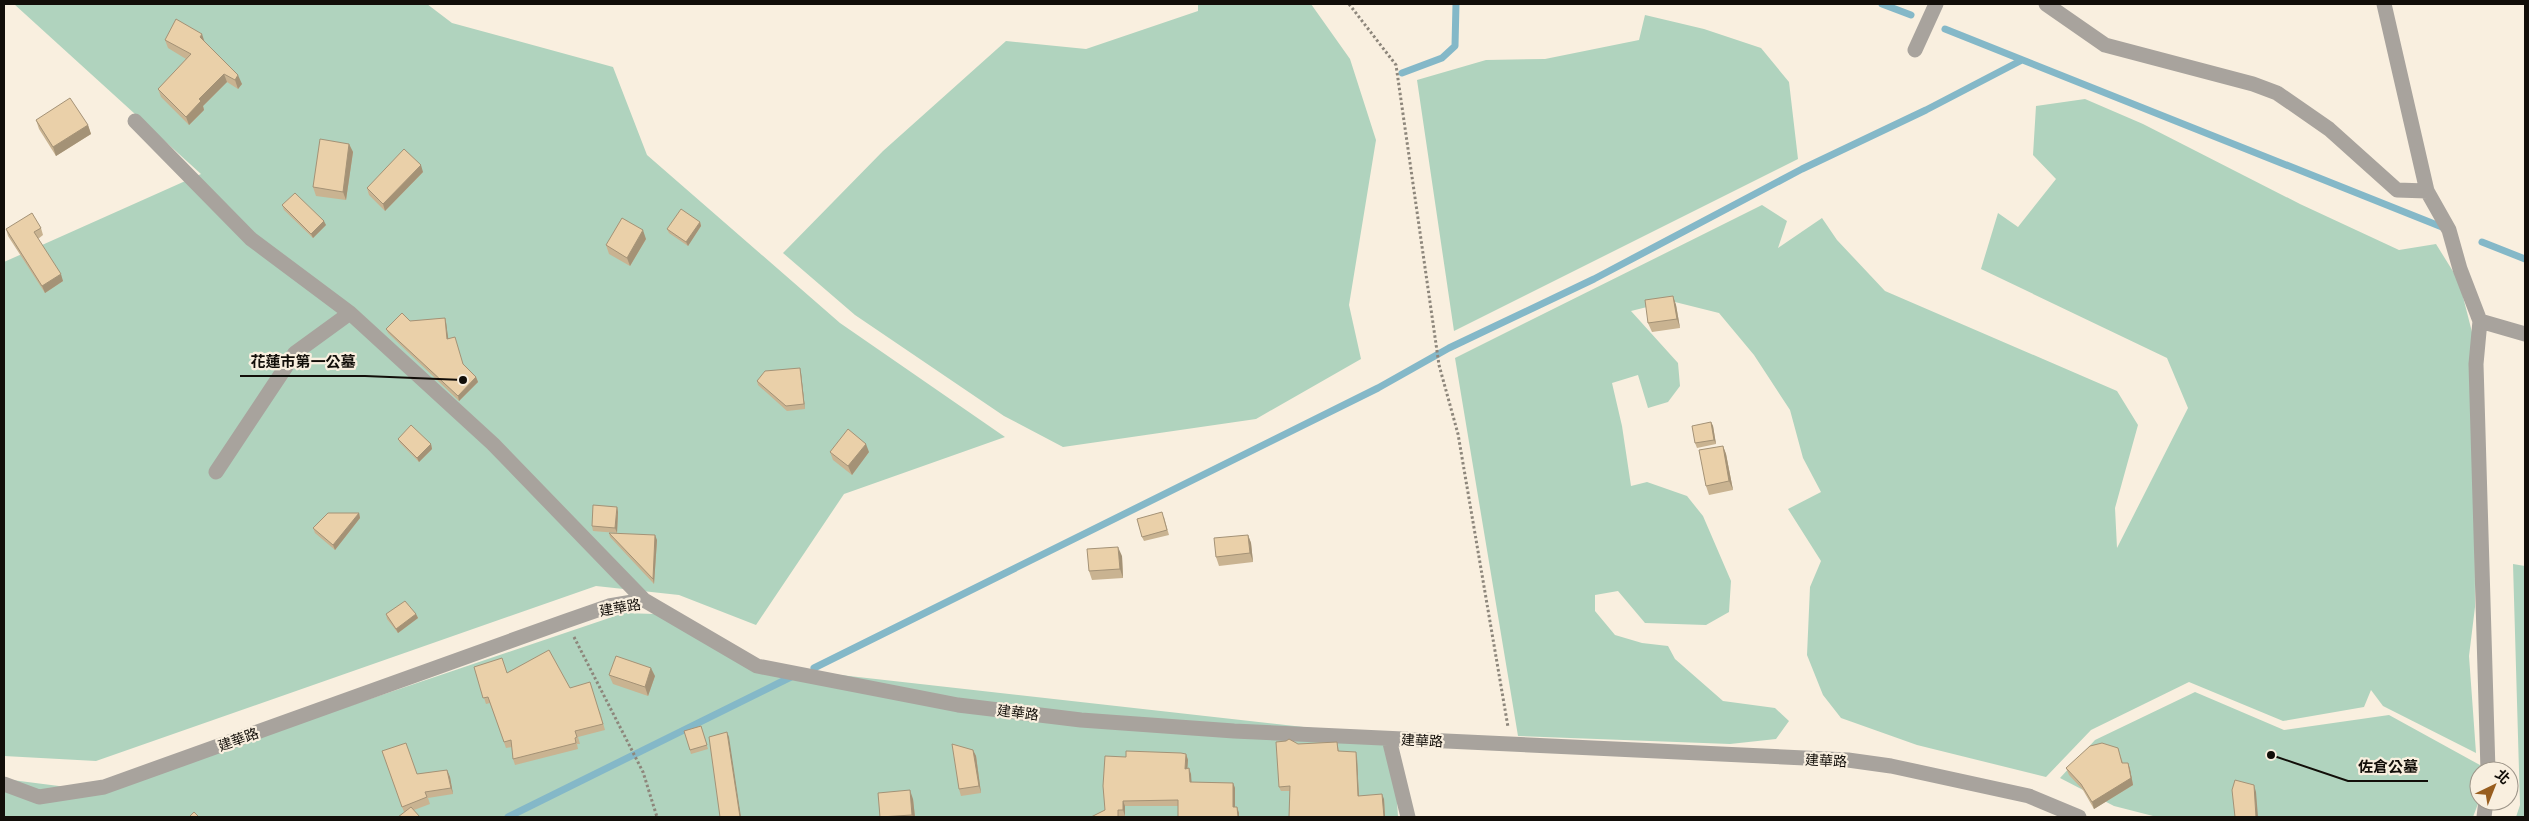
<svg xmlns="http://www.w3.org/2000/svg" width="2529" height="821" font-family="'Exo 2','Noto Sans TC',sans-serif">
<style>
.green{fill:#b0d3be}
.lines{fill:none;stroke-linecap:round;stroke-linejoin:round}
.stream{stroke:#84b8c8;stroke-width:7}
.path{stroke:#8d867b;stroke-width:3;stroke-dasharray:2.5 2.5;stroke-linecap:butt}
.minor{stroke:#a8a39d;stroke-width:15}
.wall{fill:#c9b391}
.shaded-wall{fill:#a49276}
.building{fill:#ead0a9;stroke:#a49276}
.labels{text-anchor:middle;dominant-baseline:central;stroke-width:4.5;stroke-linejoin:round;paint-order:stroke}
.street-label{font-size:14px;fill:#120e09;stroke:#f9efdf}
.leader{fill:none;stroke:#120e09;stroke-width:2}
.callout-dot{fill:#120e09;stroke:#f9efdf;stroke-width:2}
.callout-label{font-size:15px;text-anchor:middle;font-weight:bold;fill:#120e09;stroke:#f9efdf;stroke-width:4.5;stroke-linejoin:round;paint-order:stroke}
</style>
<rect width="100%" height="100%" fill="#f9efdf"/>
<!-- green -->
<path class="green" d="M 14,4 L 427,4 L 452,23 L 613,67 L 647,155 L 840,323 L 1005,437 L 844,494 L 756,625 L 679,595 L 596,586 L 96,761 L 4,756 L 4,262 L 201,174 Z
M 1198,4 L 1311,4 L 1350,59 L 1376,140 L 1349,305 L 1361,359 L 1256,419 L 1063,447 L 1004,416 L 855,315 L 783,253 L 883,151 L 1006,41 L 1086,49 L 1198,11 Z
M 1645,15 L 1704,29 L 1761,48 L 1789,82 L 1798,159 L 1454,331 L 1417,80 L 1486,60 L 1545,59 L 1639,40 Z
M 2085,99 L 2143,124 L 2300,204 L 2399,250 L 2436,244 L 2459,281 L 2474,340 L 2475,607 L 2469,656 L 2476,753 L 2383,706 L 2371,690 L 2364,707 L 2283,721 L 2189,682 L 2091,730 L 2046,777 L 1917,745 L 1841,718 L 1823,695 L 1807,655 L 1810,587 L 1821,561 L 1788,509 L 1821,492 L 1803,458 L 1790,410 L 1754,355 L 1719,313 L 1671,301 L 1631,311 L 1678,363 L 1680,386 L 1668,402 L 1648,408 L 1638,375 L 1612,383 L 1622,426 L 1631,486 L 1647,482 L 1687,496 L 1703,516 L 1731,581 L 1729,612 L 1706,625 L 1645,623 L 1618,591 L 1595,595 L 1595,611 L 1615,635 L 1642,643 L 1668,646 L 1675,659 L 1723,701 L 1775,708 L 1789,721 L 1776,739 L 1730,744 L 1518,736 L 1455,358 L 1762,205 L 1787,221 L 1778,248 L 1822,218 L 1837,240 L 1885,291 L 2117,391 L 2138,425 L 2115,508 L 2117,548 L 2188,408 L 2167,358 L 1981,269 L 1998,213 L 2018,227 L 2056,179 L 2033,155 L 2036,106 Z
M 2513,564 L 2525,566 L 2525,817 L 2516,817 L 2520,805 Z
M 624,613 L 655,614 L 778,668 L 1393,737 L 1398,817 L 4,817 L 4,779 L 98,791 Z
M 2195,692 L 2284,730 L 2389,715 L 2489,770 L 2479,771 L 2479,801 L 2473,817 L 2157,817 L 2114,806 L 2060,778 L 2095,740 Z"/>
<g class="lines">
<!-- stream -->
<path class="stream" d="M 1882,4 L 1911,15
M 1945,29 L 2447,229
M 1402,73 L 1442,58 L 1455,46 L 1456,4
M 2482,242 L 2525,259
M 814,668 L 1378,388 L 1449,348 L 1594,279 L 1802,169 L 1926,110 L 2022,60
M 508,817 L 791,677"/>
<!-- path -->
<path class="path" d="M 1349,4 L 1396,65 L 1439,365 L 1458,434 L 1508,727
M 574,637 L 643,772 L 657,817"/>
<!-- minor -->
<path class="minor" d="M 2046,4 L 2105,45 L 2253,84 L 2277,93 L 2329,129 L 2397,190 L 2427,191
M 2384,4 L 2427,191 L 2449,230 L 2460,269 L 2480,321 L 2525,334
M 1915,50 L 1936,4
M 135,121 L 251,239 L 350,313 L 493,444 L 644,600
M 2480,321 L 2476,364 L 2488,771
M 216,472 L 295,353 L 350,313
M 1389,739 L 1408,817
M 4,784 L 39,797 L 104,787 L 566,621 L 609,606 L 644,600 L 757,666 L 958,705 L 1081,720 L 1234,731 L 1848,760 L 1891,766 L 2029,796 L 2079,817
M 2484,817 L 2486,801"/>
</g>
<!-- wall -->
<path class="wall" d="M 165,40 L 205,42 L 242,84 L 238,89 L 227,82 L 203,106 L 204,110 L 189,125 L 161,97 L 158,89 L 186,59 L 168,48 Z
M 36,120 L 88,125 L 91,134 L 56,156 L 39,129 Z
M 349,144 L 353,152 L 346,200 L 316,196 L 313,187 Z
M 423,172 L 385,211 L 369,195 L 367,188 Z
M 282,205 L 326,225 L 313,238 L 284,210 Z
M 700,222 L 701,226 L 688,246 L 669,233 L 667,229 Z
M 41,228 L 43,235 L 38,239 L 63,281 L 45,293 L 8,236 L 6,229 Z
M 646,239 L 630,266 L 609,254 L 606,245 Z
M 1673,296 L 1676,305 L 1680,328 L 1652,332 L 1648,323 Z
M 445,318 L 446,322 L 448,339 L 463,364 L 476,377 L 478,382 L 459,401 L 388,333 L 386,329 L 410,321 Z
M 801,373 L 805,409 L 787,411 L 758,385 L 757,381 Z
M 1711,422 L 1713,426 L 1716,444 L 1697,448 L 1695,443 Z
M 398,439 L 431,444 L 432,449 L 419,462 L 400,443 Z
M 1723,446 L 1726,454 L 1733,490 L 1709,495 L 1706,486 Z
M 830,452 L 869,452 L 852,475 L 833,460 Z
M 617,507 L 618,512 L 617,533 L 593,531 L 592,526 Z
M 359,513 L 360,518 L 335,550 L 315,533 L 313,528 Z
M 1164,517 L 1169,535 L 1144,541 L 1142,537 Z
M 609,533 L 657,540 L 654,584 L 610,537 Z
M 1248,535 L 1251,543 L 1253,562 L 1219,566 L 1216,557 Z
M 1122,556 L 1123,578 L 1092,580 L 1089,571 Z
M 386,614 L 416,614 L 418,618 L 398,633 L 387,619 Z
M 474,667 L 507,673 L 570,688 L 600,712 L 605,730 L 578,737 L 580,744 L 577,744 L 578,749 L 515,765 L 513,759 L 512,747 L 506,748 L 490,703 L 486,704 Z
M 609,675 L 655,676 L 648,696 L 613,684 Z
M 701,726 L 708,749 L 691,754 L 684,731 Z
M 1337,742 L 1339,751 L 1357,757 L 1359,796 L 1384,799 L 1385,817 L 1289,817 L 1290,791 L 1281,791 L 1279,787 L 1298,744 Z
M 2118,748 L 2123,763 L 2128,763 L 2130,769 L 2133,785 L 2094,809 L 2083,790 L 2069,775 L 2066,768 Z
M 973,750 L 976,756 L 981,793 L 961,796 L 959,789 Z
M 382,751 L 417,774 L 447,770 L 450,777 L 453,794 L 428,798 L 430,804 L 414,810 L 404,812 Z
M 1186,754 L 1188,760 L 1187,769 L 1191,774 L 1191,782 L 1233,783 L 1235,788 L 1235,807 L 1237,807 L 1239,813 L 1178,806 L 1125,806 L 1125,816 L 1120,816 L 1120,817 L 1091,817 L 1105,810 Z
M 913,799 L 915,817 L 880,817 Z"/>
<!-- shaded-wall -->
<path class="shaded-wall" d="M 202,34 L 205,43 L 200,37 Z
M 224,74 L 227,82 L 203,106 L 204,110 L 189,125 L 186,117 L 199,99 Z
M 238,75 L 242,84 L 238,89 L 235,80 Z
M 88,125 L 91,134 L 56,156 L 53,147 Z
M 349,144 L 353,152 L 346,200 L 343,192 Z
M 421,165 L 423,172 L 385,211 L 383,204 Z
M 324,221 L 326,225 L 313,238 L 311,234 Z
M 700,222 L 701,226 L 688,246 L 686,242 Z
M 643,230 L 646,239 L 630,266 L 627,258 Z
M 61,274 L 63,281 L 45,293 L 42,286 Z
M 1673,296 L 1676,305 L 1680,328 L 1677,319 Z
M 445,318 L 446,322 L 449,344 L 447,339 Z
M 800,368 L 801,373 L 805,409 L 804,404 Z
M 476,377 L 478,382 L 459,401 L 458,396 Z
M 1711,422 L 1713,426 L 1716,444 L 1714,440 Z
M 431,444 L 432,449 L 419,462 L 417,458 Z
M 866,444 L 869,452 L 852,475 L 848,466 Z
M 1723,446 L 1726,454 L 1733,490 L 1729,481 Z
M 617,507 L 618,512 L 617,533 L 615,528 Z
M 359,513 L 360,518 L 335,550 L 333,545 Z
M 655,535 L 657,540 L 654,584 L 653,579 Z
M 1248,535 L 1251,543 L 1253,562 L 1250,553 Z
M 1118,547 L 1122,556 L 1123,578 L 1120,569 Z
M 416,614 L 418,618 L 398,633 L 396,629 Z
M 651,668 L 655,676 L 648,696 L 645,687 Z
M 727,732 L 729,737 L 741,817 L 740,817 Z
M 973,750 L 976,756 L 981,793 L 979,786 Z
M 1356,752 L 1357,757 L 1359,800 L 1358,796 Z
M 1186,754 L 1188,760 L 1187,774 L 1185,769 Z
M 2128,763 L 2130,769 L 2133,785 L 2094,809 L 2092,802 Z
M 1189,768 L 1191,774 L 1192,788 L 1190,782 Z
M 447,770 L 450,777 L 453,794 L 451,788 Z
M 1233,783 L 1235,788 L 1235,813 L 1233,807 Z
M 2254,785 L 2256,792 L 2258,817 L 2256,817 Z
M 910,790 L 913,799 L 915,817 L 913,817 L 912,815 Z
M 1382,794 L 1384,799 L 1385,817 L 1384,817 Z
M 1123,801 L 1125,806 L 1125,816 L 1123,810 Z
M 1237,807 L 1239,813 L 1239,817 L 1238,817 Z"/>
<!-- building -->
<path class="building" d="M 176,19 L 202,34 L 200,37 L 238,75 L 235,80 L 224,74 L 199,99 L 201,101 L 186,117 L 158,89 L 191,54 L 165,40 Z
M 70,98 L 88,125 L 53,147 L 36,120 Z
M 320,139 L 349,144 L 343,192 L 313,187 Z
M 404,149 L 421,165 L 383,204 L 367,188 Z
M 295,193 L 324,221 L 311,234 L 282,205 Z
M 681,209 L 700,222 L 686,242 L 667,229 Z
M 32,213 L 41,228 L 34,232 L 61,274 L 42,286 L 6,229 Z
M 622,218 L 643,230 L 627,258 L 606,245 Z
M 1673,296 L 1677,319 L 1648,323 L 1645,300 Z
M 402,313 L 410,321 L 445,318 L 447,339 L 455,337 L 463,364 L 476,377 L 458,396 L 386,329 Z
M 800,368 L 804,404 L 786,406 L 757,381 L 765,371 Z
M 1711,422 L 1714,440 L 1695,443 L 1692,426 Z
M 411,425 L 431,444 L 417,458 L 398,439 Z
M 848,429 L 866,444 L 848,466 L 830,452 Z
M 1723,446 L 1729,481 L 1706,486 L 1699,450 Z
M 593,505 L 617,507 L 615,528 L 592,526 Z
M 1162,512 L 1167,530 L 1142,537 L 1137,519 Z
M 328,513 L 359,513 L 333,545 L 313,528 Z
M 609,533 L 655,535 L 653,579 Z
M 1248,535 L 1250,553 L 1216,557 L 1214,538 Z
M 1118,547 L 1120,569 L 1089,571 L 1087,549 Z
M 405,601 L 416,614 L 396,629 L 386,614 Z
M 549,650 L 570,688 L 590,682 L 603,724 L 575,731 L 577,737 L 575,738 L 576,743 L 513,759 L 511,740 L 504,742 L 488,697 L 483,698 L 474,667 L 502,658 L 507,673 Z
M 616,656 L 651,668 L 645,687 L 609,675 Z
M 701,726 L 707,745 L 690,750 L 684,731 Z
M 727,732 L 740,817 L 720,817 L 709,737 Z
M 1289,739 L 1298,744 L 1337,742 L 1338,751 L 1356,752 L 1358,796 L 1382,794 L 1384,817 L 1289,817 L 1290,786 L 1279,787 L 1276,742 L 1286,741 Z
M 406,743 L 417,774 L 447,770 L 451,788 L 425,792 L 427,797 L 402,807 L 382,751 Z
M 2102,743 L 2118,748 L 2122,763 L 2128,763 L 2131,778 L 2092,802 L 2081,784 L 2066,768 L 2090,746 Z
M 952,744 L 973,750 L 979,786 L 959,789 Z
M 1126,751 L 1181,753 L 1186,754 L 1185,769 L 1189,768 L 1190,782 L 1233,783 L 1233,807 L 1237,807 L 1238,817 L 1178,817 L 1178,800 L 1123,801 L 1123,810 L 1118,810 L 1118,817 L 1091,817 L 1105,810 L 1103,786 L 1105,756 L 1126,757 Z
M 2235,780 L 2254,785 L 2256,817 L 2235,817 L 2232,790 Z
M 910,790 L 912,815 L 880,817 L 878,793 Z
M 411,807 L 420,817 L 398,817 Z
M 194,812 L 199,817 L 189,817 Z"/>
<g class="labels">
<!-- street labels -->
<g class="street-label">
<text transform="translate(620 607) rotate(-10)">建華路</text>
<text transform="translate(1018 712) rotate(7)">建華路</text>
<text transform="translate(238 739) rotate(-20)">建華路</text>
<text transform="translate(1422 740) rotate(3)">建華路</text>
<text transform="translate(1826 760) rotate(3)">建華路</text>
</g>
</g>
<!-- callouts -->
<path class="leader" d="M463 380L365 376H240M2271 755L2348 781H2428"/>
<g class="callout-dot">
<circle cx="463" cy="380" r="5"/>
<circle cx="2271" cy="755" r="5"/>
</g>
<g class="callout-label">
<text x="303" y="367">花蓮市第一公墓</text>
<text x="2388" y="772">佐倉公墓</text>
</g>
<!-- border -->
<rect width="2529" height="821" fill="none" stroke="#120e09" stroke-width="10"/>
<!-- north arrow -->
<g transform="translate(2494 786) rotate(43)"><circle r="24" fill="#f9efdf" stroke="#9d9589"/>
<path d="M0-4L9 19L0 12L-9 19Z" fill="#985d1e"/>
<text y="-8" font-size="14" font-weight="bold" text-anchor="middle" fill="#120e09">北</text>
</g>
</svg>
